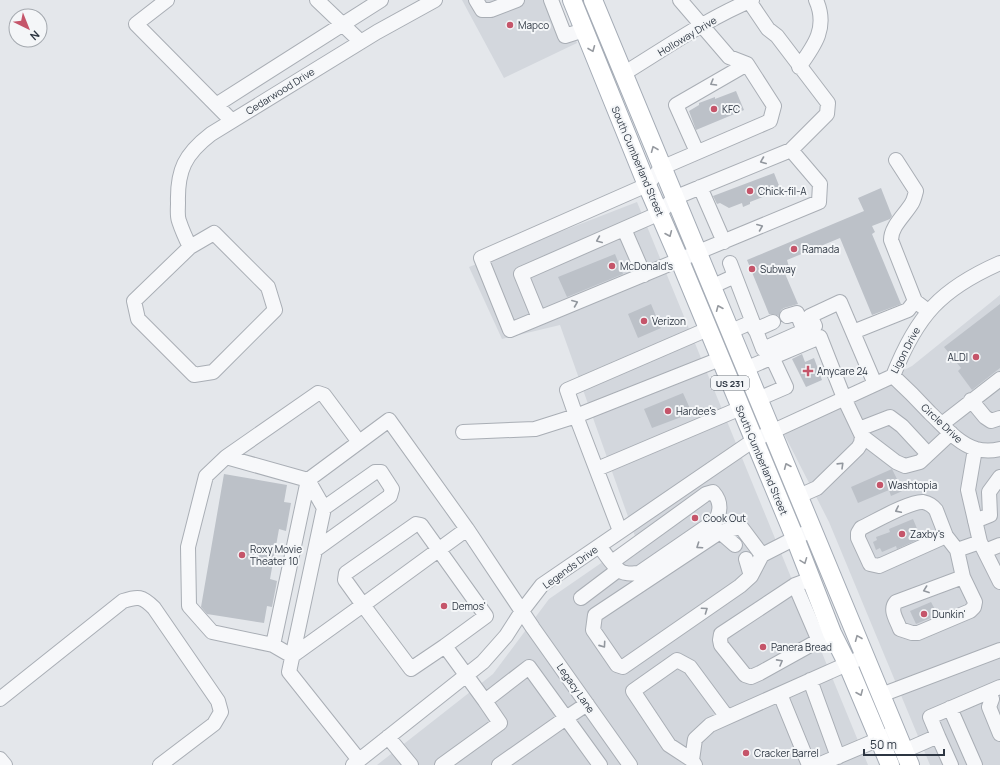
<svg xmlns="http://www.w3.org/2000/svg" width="1000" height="765" font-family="Manrope,sans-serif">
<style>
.built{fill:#d3d7dd}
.building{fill:#bcc1c8}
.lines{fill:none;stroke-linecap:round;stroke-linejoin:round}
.minor-casing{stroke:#a9aeb5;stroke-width:16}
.major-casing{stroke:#a5acb6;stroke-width:20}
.minor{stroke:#f7f8fa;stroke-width:14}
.major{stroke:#fff;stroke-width:18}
.oneway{stroke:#969aa0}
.oneway2{stroke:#92979e}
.poi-dot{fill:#c5556a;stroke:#f4f6f8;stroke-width:1.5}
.labels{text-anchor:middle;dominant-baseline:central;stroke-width:4;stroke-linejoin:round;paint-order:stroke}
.shield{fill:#f4f6f8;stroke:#697079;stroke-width:1}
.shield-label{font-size:9px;font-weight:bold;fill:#2d3642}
.poi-label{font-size:10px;fill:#2d3642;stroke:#f4f6f8;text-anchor:start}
.street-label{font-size:10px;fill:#2d3642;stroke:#f4f6f8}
</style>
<rect width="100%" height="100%" fill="#e4e7eb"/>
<!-- built -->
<path class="built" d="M 462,0 L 558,0 L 577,43 L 504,78 Z
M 637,202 L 868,765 L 377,765 L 493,674 L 549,599 L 636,539 L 560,325 L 502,339 L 469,267 Z
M 1000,295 L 1000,765 L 930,765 L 829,522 L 783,432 L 912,366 Z"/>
<!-- building -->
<path class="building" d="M 736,91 L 744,110 L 696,130 L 689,111 L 699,105 L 699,103 L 715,97 L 715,99 Z
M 774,173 L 780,188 L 775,191 L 775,192 L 750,202 L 750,204 L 743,207 L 742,203 L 729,208 L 720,203 L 717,204 L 713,196 Z
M 881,188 L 892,216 L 890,219 L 872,226 L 875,232 L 872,234 L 901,304 L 872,315 L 840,238 L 787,260 L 789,267 L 783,269 L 798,304 L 784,308 L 781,310 L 779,316 L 774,314 L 769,314 L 747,260 L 864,211 L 858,198 Z
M 615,254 L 623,274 L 567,297 L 558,277 Z
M 651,304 L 661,328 L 638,338 L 628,314 Z
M 1000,304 L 1000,368 L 972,390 L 958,371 L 961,368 L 944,347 Z
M 802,354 L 805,362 L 814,358 L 822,380 L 806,387 L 792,359 Z
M 683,393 L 692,413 L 652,428 L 644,409 Z
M 892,469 L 899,483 L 904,481 L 907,489 L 891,496 L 889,490 L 858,503 L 851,487 Z
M 224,474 L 287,485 L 284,502 L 291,503 L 286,531 L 279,529 L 270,579 L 277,581 L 272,607 L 267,606 L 264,623 L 207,614 L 201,607 Z
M 913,519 L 921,538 L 897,549 L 896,546 L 882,552 L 880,548 L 876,550 L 873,542 L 877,540 L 876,537 L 890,532 L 889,529 Z
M 931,602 L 938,615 L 916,624 L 910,611 Z"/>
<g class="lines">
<!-- minor casing -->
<g class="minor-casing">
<path id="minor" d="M 167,0 L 136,24 L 232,121
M 317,0 L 361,42
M 476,0 L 482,10 L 491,10 L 517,0
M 551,0 L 565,36 L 584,30
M 749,1 L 768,29 L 777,36 L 828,103 L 827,114 L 791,150
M 799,67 C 815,45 828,27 816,0
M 623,74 C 664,49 708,18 752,0
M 216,105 L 381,0
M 697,152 L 676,105 L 747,64
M 896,160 L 916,191 C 915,195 914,200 912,203 C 905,215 891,226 891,240 L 915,301 L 928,311
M 700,187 L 724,242
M 624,229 L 644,275
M 190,247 L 214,233 L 268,287 L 275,310 L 213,372 L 194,375 L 138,319 L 134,301 L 190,247 C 186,239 182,230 179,221 C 177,216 178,209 178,203 C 177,170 185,154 211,134 L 377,32 L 435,0
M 730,263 L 763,349 L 815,326 L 810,316 L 840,302 L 875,384
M 711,287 L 735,276
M 787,316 L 797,313 L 804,331
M 539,318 L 521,274 L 660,213 L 674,198 L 791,150 L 820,184 L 819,202 C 716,245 613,288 510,330 L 481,258 L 647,185 L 661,168 L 770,121 L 774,106 L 747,64 L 729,57 L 680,0
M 755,330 L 773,322
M 729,332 L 752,322
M 853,332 L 908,310 L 915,301
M 745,369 L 820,337 L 844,398 L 862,436 L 896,462 L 905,466 L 920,462 L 951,433
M 893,376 C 906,388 918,400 930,413 C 944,426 957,443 976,449 C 984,451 992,451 1000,449
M 758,399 L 786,387 L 772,357
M 971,400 L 985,417 L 991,421 L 1000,418
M 942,424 L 1000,379
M 859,429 L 890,417 L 902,426 L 928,454
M 463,432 L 535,429 L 576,416 L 567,390 L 708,329
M 975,449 L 968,490 L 980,542 L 1000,582
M 226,457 L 318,393 L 324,395 L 359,442
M 597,469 L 741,408
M 799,496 L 817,488 L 858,448 L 861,443 L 862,436
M 975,521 L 990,515 L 989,492 L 1000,477
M 467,529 L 363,605 L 411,669 L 445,646 L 485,701 L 529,667 L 566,718 L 587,704
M 620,531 L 576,416 L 720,359
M 720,532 L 735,545
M 946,536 L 879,566 L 870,564 L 858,538 L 858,533 L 861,528 C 874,522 910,501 923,502 C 928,503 933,506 936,510 L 946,536 L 957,550
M 599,546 C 605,553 617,573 626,573 C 630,574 635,573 639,573 L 716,520 C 721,510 721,501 713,492 L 706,494 L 612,562
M 315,550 L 390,496 L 392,489 L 381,472 L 375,472 L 324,508
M 985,551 L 1000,545
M 762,555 L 741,527 L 720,532 L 595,615 L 593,630 L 617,665 L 623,667 L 740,586 L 751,576 L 762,555 L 813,529
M 746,559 L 751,576
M 963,577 L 896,602 C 889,610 897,620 900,629 L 912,633 L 918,633 L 970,611 L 974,607 L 975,602 L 963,577 L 957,550 L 980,542
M 811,579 L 795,585 L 721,634 L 720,640 L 721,645 L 745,675 L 751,677 L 760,673 L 832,633
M 795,585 L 819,641
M 581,598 L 618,570
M 273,645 L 308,480 L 226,457 L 206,476 L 188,547 L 189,606 L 212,632 L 273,645 L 292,656 L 363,605 L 345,580 L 346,573 L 416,524 L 421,525 L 486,616 L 445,646
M 810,680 L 838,757
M 780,694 L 809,765
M 881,695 L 1000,650
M 0,699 L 123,601 C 138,596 142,596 154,608 L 218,701 L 221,712 L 214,724 L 160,765
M 992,699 L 989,707 L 1000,734
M 950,708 L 975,765
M 938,736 L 951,765
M 388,737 L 411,765
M 904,751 L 938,736 L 930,717 L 1000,687
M 0,759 L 5,765
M 359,760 L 289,672 L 324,508 L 308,480 L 389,420 L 467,529 L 533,628 L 630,765
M 692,760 L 669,745 L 633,691 L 677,660 L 690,667 L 727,717
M 353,765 L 483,662 L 506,636 L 522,611 L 542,585 L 754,440 L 893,376 C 917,315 941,289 1000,263
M 442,765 L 500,723 L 485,701
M 499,765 L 566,718 L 600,765
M 695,765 L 692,760 L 695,739 L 710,725 L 865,656
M 818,765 L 896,732"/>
</g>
<!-- major casing -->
<g class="major-casing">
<path id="major" d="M 572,0 L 647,185 L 680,261 L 795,538 L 832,633 L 847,663 L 890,765
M 593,0 C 697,256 806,509 910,765"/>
</g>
<!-- minor -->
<use href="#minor" class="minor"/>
<!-- major -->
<use href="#major" class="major"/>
</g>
<!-- one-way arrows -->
<defs><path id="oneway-chevron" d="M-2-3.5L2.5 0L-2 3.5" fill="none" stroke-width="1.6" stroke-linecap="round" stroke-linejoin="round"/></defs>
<g class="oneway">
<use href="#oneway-chevron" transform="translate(592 49) rotate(68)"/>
<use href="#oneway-chevron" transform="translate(654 149) rotate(-112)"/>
<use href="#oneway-chevron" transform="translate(669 234) rotate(67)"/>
<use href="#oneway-chevron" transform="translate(719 308) rotate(-113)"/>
<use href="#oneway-chevron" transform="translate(787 466) rotate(-113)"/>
<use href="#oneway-chevron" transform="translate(804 561) rotate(69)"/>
<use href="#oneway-chevron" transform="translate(858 638) rotate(-112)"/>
<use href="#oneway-chevron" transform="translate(860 693) rotate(67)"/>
</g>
<g class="oneway2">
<use href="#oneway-chevron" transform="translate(713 83) rotate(150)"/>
<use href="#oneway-chevron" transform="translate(763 161) rotate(158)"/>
<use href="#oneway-chevron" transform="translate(760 227) rotate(-22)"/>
<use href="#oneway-chevron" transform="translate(599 240) rotate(157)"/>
<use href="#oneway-chevron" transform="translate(575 303) rotate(-22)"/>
<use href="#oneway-chevron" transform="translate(841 465) rotate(-44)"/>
<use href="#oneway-chevron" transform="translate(898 510) rotate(154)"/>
<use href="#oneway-chevron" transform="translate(699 546) rotate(146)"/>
<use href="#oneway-chevron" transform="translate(926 590) rotate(160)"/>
<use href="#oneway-chevron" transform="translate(705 610) rotate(-35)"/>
<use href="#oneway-chevron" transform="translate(603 645) rotate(55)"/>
<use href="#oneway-chevron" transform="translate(780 662) rotate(-29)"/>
</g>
<!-- markers -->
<g class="poi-dot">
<circle cx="510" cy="25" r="4"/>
<circle cx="714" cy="109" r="4"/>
<circle cx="750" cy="191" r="4"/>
<circle cx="794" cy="249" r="4"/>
<circle cx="612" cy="266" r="4"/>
<circle cx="752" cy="269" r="4"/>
<circle cx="644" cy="321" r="4"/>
<circle cx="976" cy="357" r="4"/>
<path d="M806 365h4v4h4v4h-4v4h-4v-4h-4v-4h4z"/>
<circle cx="668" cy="411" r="4"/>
<circle cx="880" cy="485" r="4"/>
<circle cx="695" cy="518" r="4"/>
<circle cx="902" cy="534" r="4"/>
<circle cx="242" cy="555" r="4"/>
<circle cx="444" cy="606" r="4"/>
<circle cx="924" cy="614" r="4"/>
<circle cx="763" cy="647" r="4"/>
<circle cx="746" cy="753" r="4"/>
</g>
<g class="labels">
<!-- shield labels -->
<rect class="shield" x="711" y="376" width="38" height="14" rx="3"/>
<g class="shield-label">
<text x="730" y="383">US 231</text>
</g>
<!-- poi labels -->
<g class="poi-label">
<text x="518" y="25">Mapco</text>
<text x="722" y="109">KFC</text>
<text x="758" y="191">Chick-fil-A</text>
<text x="802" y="249">Ramada</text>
<text x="620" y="266">McDonald's</text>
<text x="760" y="269">Subway</text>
<text x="652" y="321">Verizon</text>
<text x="968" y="357" text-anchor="end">ALDI</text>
<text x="817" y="371">Anycare 24</text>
<text x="676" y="411">Hardee's</text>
<text x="888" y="485">Washtopia</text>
<text x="703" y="518">Cook Out</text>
<text x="910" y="534">Zaxby's</text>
<text x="250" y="549">Roxy Movie<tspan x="250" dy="12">Theater 10</tspan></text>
<text x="452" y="606">Demos'</text>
<text x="932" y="614">Dunkin'</text>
<text x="771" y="647">Panera Bread</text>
<text x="754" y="753">Cracker Barrel</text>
</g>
<!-- street labels -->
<g class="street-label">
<text transform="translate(687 36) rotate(-31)">Holloway Drive</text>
<text transform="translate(280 91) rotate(-32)">Cedarwood Drive</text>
<text transform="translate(638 161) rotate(67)">South Cumberland Street</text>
<text transform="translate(905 350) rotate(-62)">Ligon Drive</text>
<text transform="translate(942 423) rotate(43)">Circle Drive</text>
<text transform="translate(762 460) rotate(67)">South Cumberland Street</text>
<text transform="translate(570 567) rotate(-36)">Legends Drive</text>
<text transform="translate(576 688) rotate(55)">Legacy Lane</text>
</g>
</g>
<!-- north arrow -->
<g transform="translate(28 28) rotate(137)"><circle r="19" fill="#f4f6f8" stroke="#a4a9af"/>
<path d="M0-3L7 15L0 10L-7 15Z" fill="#c5556a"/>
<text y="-6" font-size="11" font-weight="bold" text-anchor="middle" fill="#2d3642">N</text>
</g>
<!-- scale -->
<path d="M864 749v6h80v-6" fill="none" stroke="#2d3642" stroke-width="2"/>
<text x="870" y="749" font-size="12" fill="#2d3642" stroke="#f4f6f8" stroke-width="3" paint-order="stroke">50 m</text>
</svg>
